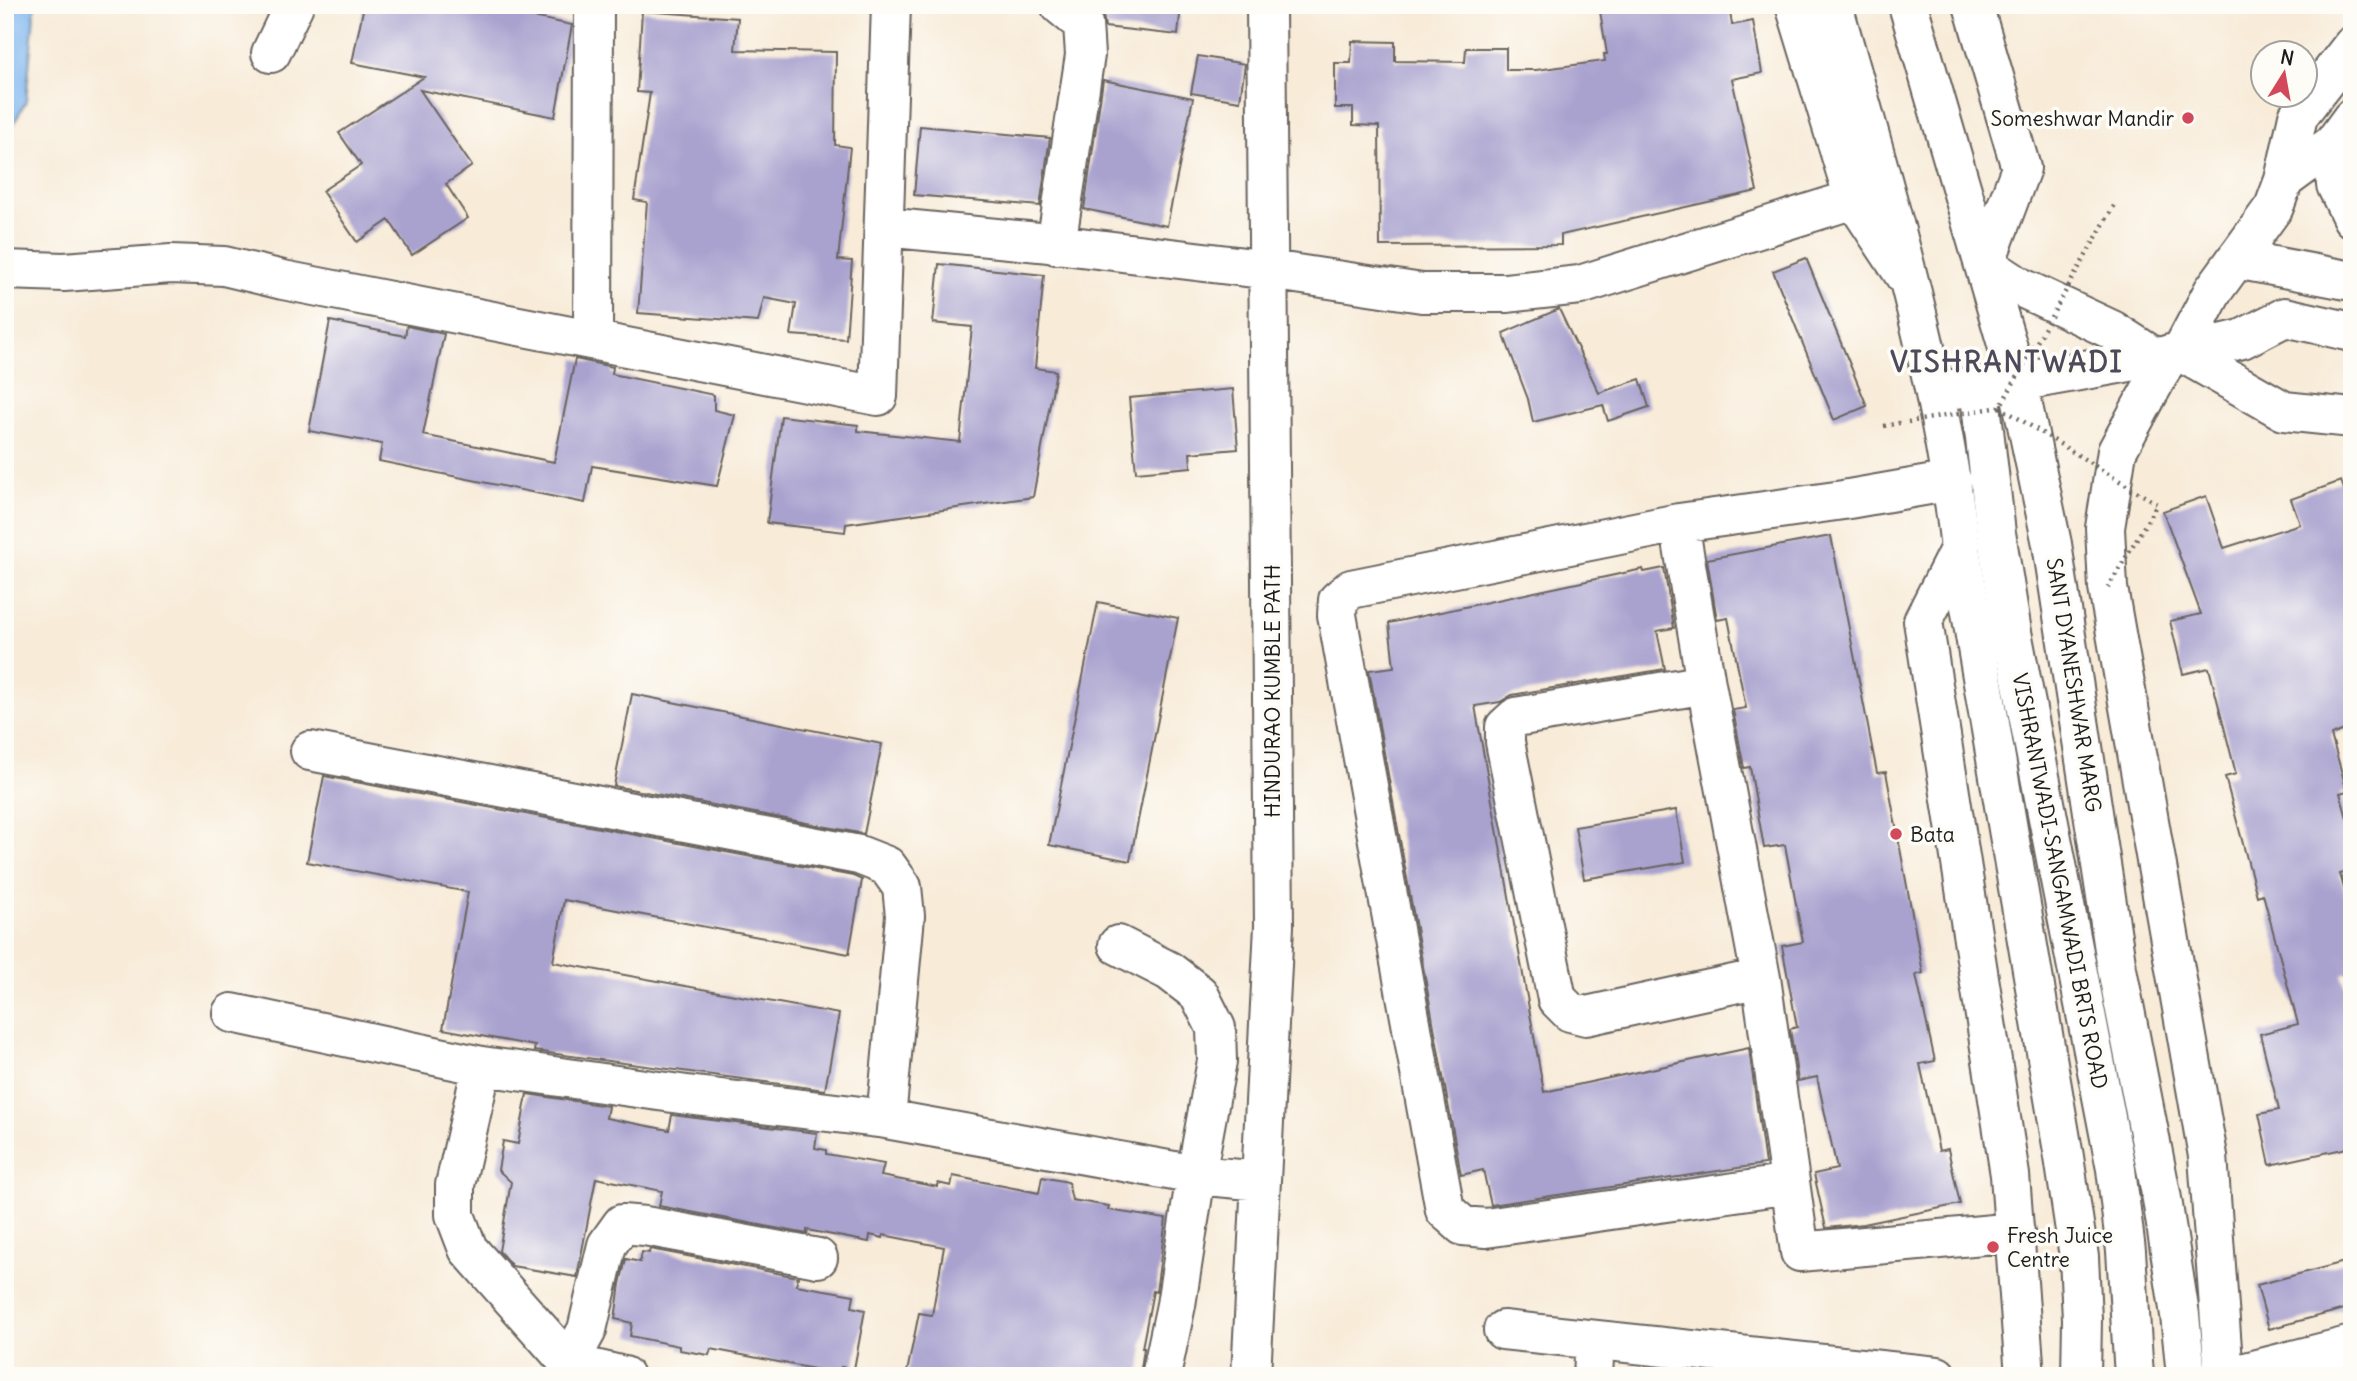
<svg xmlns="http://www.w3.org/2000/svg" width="2357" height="1381" font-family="Delius,sans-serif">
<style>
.water{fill:#81b7f0;stroke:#4e6a86;stroke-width:2}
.building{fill:#a9a2cf}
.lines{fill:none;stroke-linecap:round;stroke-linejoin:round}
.minor-casing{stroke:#69645e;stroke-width:42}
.major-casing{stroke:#69645e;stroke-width:42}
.path{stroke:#69645e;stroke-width:4.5;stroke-dasharray:2 5;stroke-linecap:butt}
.minor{stroke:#fff;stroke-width:38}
.major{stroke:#fff;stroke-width:38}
.path-bridge{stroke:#69645e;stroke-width:4.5;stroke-dasharray:2 5;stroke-linecap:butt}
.poi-dot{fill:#d1495b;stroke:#fdfcf7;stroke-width:2.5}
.labels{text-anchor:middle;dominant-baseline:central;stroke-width:7;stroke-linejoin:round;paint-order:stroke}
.poi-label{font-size:21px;fill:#1c1c1c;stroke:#fdfcf7;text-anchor:start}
.street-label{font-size:21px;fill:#1c1c1c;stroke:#fdfcf7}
.district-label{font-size:28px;font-weight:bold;letter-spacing:2px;fill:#4d4b5b;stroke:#fdfcf7}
</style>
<rect width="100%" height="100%" fill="#fdfcf7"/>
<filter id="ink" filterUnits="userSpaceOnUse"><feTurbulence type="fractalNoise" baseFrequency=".0143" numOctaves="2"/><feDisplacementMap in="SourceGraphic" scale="14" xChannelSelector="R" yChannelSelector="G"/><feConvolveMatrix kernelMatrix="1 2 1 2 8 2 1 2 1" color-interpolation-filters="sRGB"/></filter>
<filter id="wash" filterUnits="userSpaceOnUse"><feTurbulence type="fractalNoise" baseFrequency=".00686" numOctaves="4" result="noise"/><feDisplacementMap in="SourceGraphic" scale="28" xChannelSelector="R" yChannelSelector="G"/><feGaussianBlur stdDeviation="1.57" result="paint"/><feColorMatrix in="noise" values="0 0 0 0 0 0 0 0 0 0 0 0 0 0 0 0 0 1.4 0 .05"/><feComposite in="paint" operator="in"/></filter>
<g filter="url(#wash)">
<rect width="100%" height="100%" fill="#f8ebd8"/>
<!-- water -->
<path class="water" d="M 5,5 L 35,5 L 26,101 L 5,140 Z"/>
<g id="blocks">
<!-- building -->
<path class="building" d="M 364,5 L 475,5 L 572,25 L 555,117 L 420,90 L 472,166 L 446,184 L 468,218 L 412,255 L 389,220 L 357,242 L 322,191 L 361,165 L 339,133 L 424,77 L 352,63 Z
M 1095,5 L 1181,5 L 1178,35 L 1105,27 L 1103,15 Z
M 1599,5 L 1729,5 L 1732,25 L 1753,21 L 1762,73 L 1732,79 L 1757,191 L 1561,235 L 1561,245 L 1380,246 L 1379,126 L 1353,125 L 1353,108 L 1335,108 L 1335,63 L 1351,63 L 1352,41 L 1395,42 L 1395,61 L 1465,62 L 1466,48 L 1506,48 L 1506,70 L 1536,70 L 1605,61 L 1604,54 L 1607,54 Z
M 642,11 L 738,18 L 735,50 L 836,52 L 835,145 L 850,147 L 838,260 L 852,261 L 846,339 L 791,335 L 796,304 L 764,298 L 758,322 L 638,313 L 647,202 L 634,200 L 650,93 L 637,92 Z
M 1198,56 L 1245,64 L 1240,101 L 1191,93 Z
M 1103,80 L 1193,98 L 1167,226 L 1084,209 Z
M 920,126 L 1050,138 L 1040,206 L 914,195 Z
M 1806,258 L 1867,406 L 1834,420 L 1773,271 Z
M 939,264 L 1044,275 L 1035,368 L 1056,371 L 1033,497 L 846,524 L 845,532 L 767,523 L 781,416 L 858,425 L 858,431 L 960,442 L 972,327 L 933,323 Z
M 1559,309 L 1599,393 L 1640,379 L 1649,407 L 1608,421 L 1603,405 L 1533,422 L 1528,399 L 1503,333 Z
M 330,321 L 405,336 L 407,326 L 444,334 L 423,435 L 554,462 L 575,359 L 613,367 L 612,374 L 714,395 L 714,410 L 735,415 L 717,486 L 592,466 L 585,503 L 379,461 L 382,444 L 309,431 Z
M 1233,389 L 1238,449 L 1190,453 L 1191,467 L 1136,472 L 1129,398 Z
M 2341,481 L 2352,510 L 2352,727 L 2331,735 L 2347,791 L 2340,793 L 2352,836 L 2352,871 L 2340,874 L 2352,917 L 2352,971 L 2342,974 L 2352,1014 L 2352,1147 L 2270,1165 L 2259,1114 L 2279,1110 L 2260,1034 L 2298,1024 L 2263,894 L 2257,896 L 2225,777 L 2236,774 L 2209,668 L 2183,674 L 2170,621 L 2201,614 L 2163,511 L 2206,496 L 2224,548 L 2300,524 L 2291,499 Z
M 1831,536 L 1877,773 L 1886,772 L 1923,973 L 1916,975 L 1935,1061 L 1920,1064 L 1939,1151 L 1948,1149 L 1960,1204 L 1864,1224 L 1826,1228 L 1814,1174 L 1837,1169 L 1817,1077 L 1798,1081 L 1790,1029 L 1797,1027 L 1782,946 L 1803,942 L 1785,845 L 1764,848 L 1750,767 L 1744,768 L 1733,710 L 1746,708 L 1728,618 L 1717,620 L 1707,559 Z
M 1664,568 L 1674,628 L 1657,631 L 1665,669 L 1512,695 L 1500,702 L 1475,706 L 1544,1092 L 1749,1048 L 1765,1164 L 1491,1205 L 1483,1170 L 1461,1175 L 1369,670 L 1394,667 L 1389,623 L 1643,569 L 1644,572 Z
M 1098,602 L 1178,618 L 1130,861 L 1049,845 Z
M 632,694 L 882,744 L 864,834 L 614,786 Z
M 324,776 L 853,876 L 862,880 L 849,954 L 564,900 L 553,962 L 839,1014 L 825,1090 L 534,1051 L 535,1046 L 443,1029 L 468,892 L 307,862 Z
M 1676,810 L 1685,862 L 1584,879 L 1575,827 Z
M 527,1094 L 608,1106 L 606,1118 L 669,1130 L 672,1115 L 817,1133 L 815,1148 L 826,1150 L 826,1154 L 884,1164 L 881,1176 L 938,1187 L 938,1183 L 951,1186 L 953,1176 L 1039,1193 L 1042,1177 L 1068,1182 L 1072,1200 L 1109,1206 L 1108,1210 L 1166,1219 L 1156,1292 L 1153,1291 L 1142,1348 L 1144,1348 L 1140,1376 L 929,1376 L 907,1372 L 919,1313 L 932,1315 L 944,1247 L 883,1235 L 883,1238 L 870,1235 L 869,1242 L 807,1230 L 807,1234 L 659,1206 L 662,1191 L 596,1178 L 577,1277 L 512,1266 L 499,1251 L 511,1182 L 498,1170 L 503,1141 L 518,1144 Z
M 650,1249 L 798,1277 L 796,1285 L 854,1295 L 852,1307 L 865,1310 L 854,1369 L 841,1367 L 840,1374 L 711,1349 L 709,1355 L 679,1350 L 679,1346 L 630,1336 L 632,1323 L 615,1319 L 620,1284 L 626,1259 L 640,1262 L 642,1252 L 649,1253 Z
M 2352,1260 L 2352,1307 L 2269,1329 L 2257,1285 Z"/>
</g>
</g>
<g filter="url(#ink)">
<use href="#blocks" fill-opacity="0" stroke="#69645e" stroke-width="2"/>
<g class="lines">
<!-- minor casing -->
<g class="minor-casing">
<path id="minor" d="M 1795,5 L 1854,199 L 1905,276
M 1973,5 L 2021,168 L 1985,264
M 271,53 L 294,5
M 884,227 L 1039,242 L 1270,270 L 1422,293 L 1506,293 L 1580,285 L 1854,199
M 1056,245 L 1085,55 L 1083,24 L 1060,5
M 2236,259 L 2352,281
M 5,270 L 64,272 L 171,264 L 224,266 L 283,280 L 878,396 L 891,5
M 593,340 L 594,5
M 2170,354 L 2117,451 L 2105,528 L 2108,588 L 2208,1156 L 2224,1376
M 1979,387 L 1996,533 L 2012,632 L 2116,1169 L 2126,1251 L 2134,1376
M 1679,523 L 1706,684 L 1761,978 L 1800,1252 L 2015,1232
M 1960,548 L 1923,621 L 2010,1175 L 2025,1376
M 1706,684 L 1516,717 L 1505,727 L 1505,742 L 1557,999 L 1570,1012 L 1586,1016 L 1761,978
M 310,751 L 859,855 L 887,866 L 902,887 L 905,916 L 886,1119
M 1118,945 L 1169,971 L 1199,994 L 1216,1028 L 1217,1061 L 1196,1175 L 1176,1305 L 1161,1376
M 232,1013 L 482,1066 L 687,1095 L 886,1119 L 1196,1175 L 1261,1181
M 482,1066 L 455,1185 L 455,1215 L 468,1249 L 569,1363 L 569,1376
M 1790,1184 L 1486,1228 L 1463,1226 L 1445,1210 L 1337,615 L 1338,600 L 1351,589 L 1679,523 L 1843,500 L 1952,481
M 1503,1330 L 1937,1376
M 624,1376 L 569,1363 L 587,1330 L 607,1245 L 622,1224 L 645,1226 L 818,1258
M 1251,1376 L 1274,926 L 1266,5
M 1593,1376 L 1595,1340
M 2230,1376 L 2352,1345"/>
</g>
<!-- major casing -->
<g class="major-casing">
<path id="major" d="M 1833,5 C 1883,184 1939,363 1960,548 L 2064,1157 L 2079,1257 L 2082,1319 L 2081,1376
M 1908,5 L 2018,382 L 2052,544 L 2117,969 L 2162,1199 L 2180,1315 L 2186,1376
M 2333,144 L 2336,185 L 2352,218
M 2284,180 L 2333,144 L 2352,118
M 1985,264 L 2020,287 L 2112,330 L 2154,357
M 2181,352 L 2213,291 L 2274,207 L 2284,180 L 2298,116 L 2352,46
M 2181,352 L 2284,411 L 2352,418
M 1935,391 L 2018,382 L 2196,350 L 2242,339 L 2285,317 L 2352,332"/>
</g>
<!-- path -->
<path class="path" d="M 1884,426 L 1904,422"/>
<!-- minor -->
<use href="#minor" class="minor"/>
<!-- major -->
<use href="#major" class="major"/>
<!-- path-bridge -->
<path class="path-bridge" d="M 1908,422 L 2000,407
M 2108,588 L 2157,504 L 2000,407 L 2115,204"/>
</g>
</g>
<!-- markers -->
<g class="poi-dot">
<circle cx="2188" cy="118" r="7"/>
<circle cx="1896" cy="834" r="7"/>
<circle cx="1993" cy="1247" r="7"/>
</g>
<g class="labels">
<!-- poi labels -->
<g class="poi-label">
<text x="2174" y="118" text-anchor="end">Someshwar Mandir</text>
<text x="1910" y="834">Bata</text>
<text x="2007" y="1235">Fresh Juice<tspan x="2007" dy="24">Centre</tspan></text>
</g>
<!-- street labels -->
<g class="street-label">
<text transform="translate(2074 685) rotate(81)">SANT DYANESHWAR MARG</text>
<text transform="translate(1272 691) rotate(-90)">HINDURAO KUMBLE PATH</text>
<text transform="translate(2060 881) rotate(79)">VISHRANTWADI-SANGAMWADI BRTS ROAD</text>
</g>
<!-- district labels -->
<g class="district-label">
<text x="2007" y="362">VISHRANTWADI</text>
</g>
</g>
<!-- margin -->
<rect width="2357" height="1381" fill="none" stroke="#fdfcf7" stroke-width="28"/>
<!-- north arrow -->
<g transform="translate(2284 74) rotate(11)"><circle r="33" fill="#fdfcf7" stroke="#a3a29f" stroke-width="2"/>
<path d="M0-5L12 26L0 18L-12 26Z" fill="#d1495b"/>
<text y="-10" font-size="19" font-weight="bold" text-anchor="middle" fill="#1c1c1c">N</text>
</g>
</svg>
